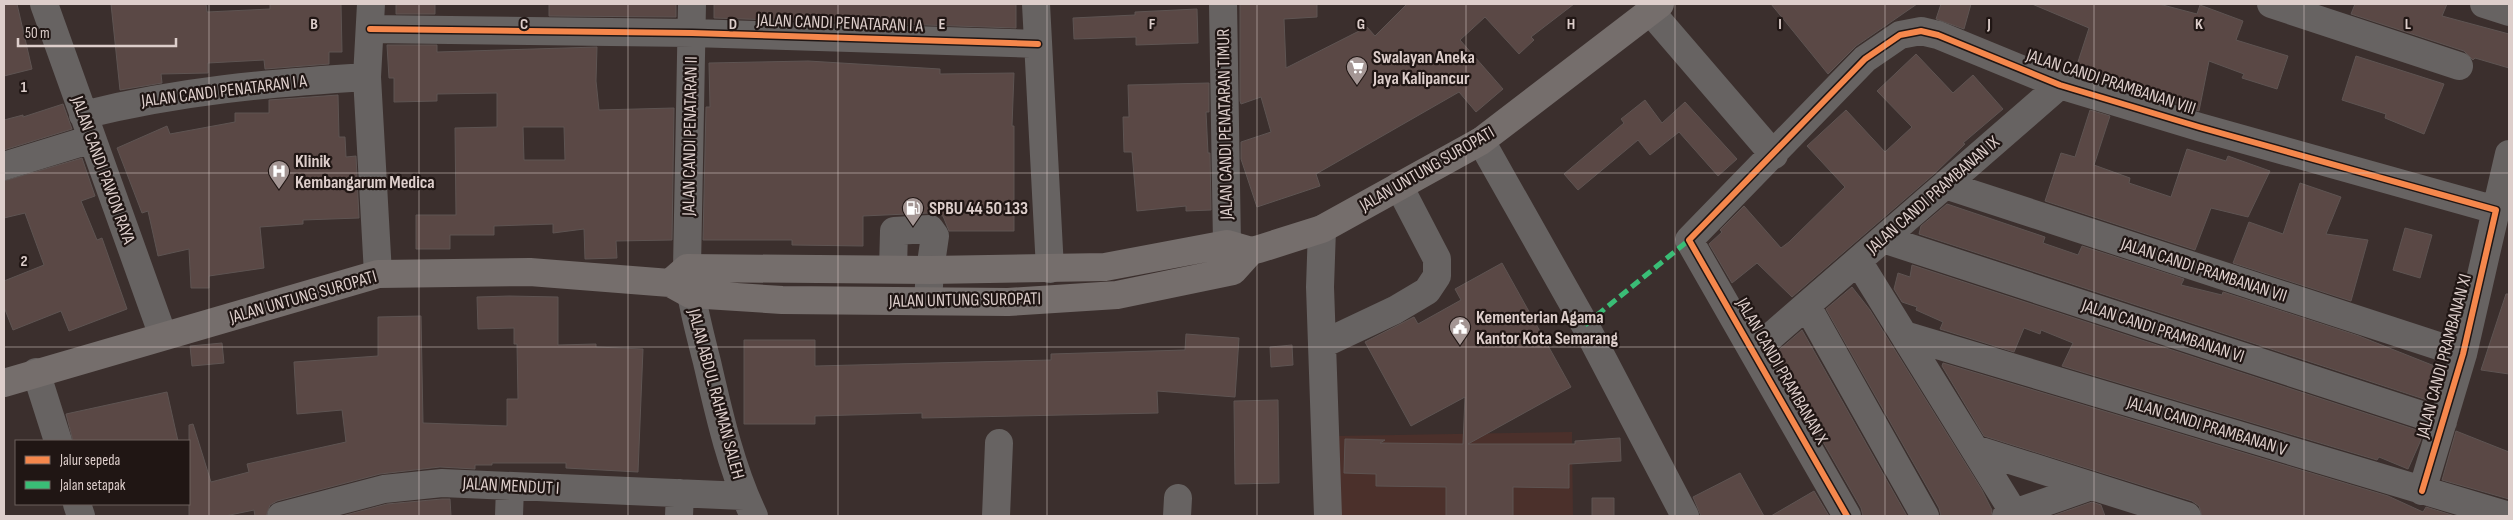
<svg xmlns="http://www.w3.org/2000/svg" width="2513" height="520" font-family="'Sofia Sans Condensed',sans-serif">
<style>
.built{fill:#4b302b}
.building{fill:#5a4845;stroke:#5e5452;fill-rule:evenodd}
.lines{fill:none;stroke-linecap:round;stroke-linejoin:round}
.minor{stroke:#676362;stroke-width:28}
.major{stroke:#756e6c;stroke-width:28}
.quiet{stroke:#3abd76;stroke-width:5;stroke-dasharray:10 5;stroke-linecap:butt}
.cycleway-casing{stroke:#201614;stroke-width:9}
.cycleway{stroke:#f5874c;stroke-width:6}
.grid{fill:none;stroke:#ddcecb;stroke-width:1;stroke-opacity:0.55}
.labels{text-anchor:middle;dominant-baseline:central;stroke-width:4.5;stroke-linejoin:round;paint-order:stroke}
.street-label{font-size:18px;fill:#ddcecb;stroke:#201614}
.poi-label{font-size:18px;font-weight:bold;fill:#ddcecb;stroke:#201614;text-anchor:start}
.grid-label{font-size:16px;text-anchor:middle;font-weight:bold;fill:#ddcecb;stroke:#201614;stroke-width:4.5;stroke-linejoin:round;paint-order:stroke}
</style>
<rect width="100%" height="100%" fill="#3b2f2d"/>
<!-- built -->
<path class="built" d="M 1572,432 L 1573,516 L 1336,516 L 1337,436 Z"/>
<!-- building -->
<path class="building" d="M 4,4 L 17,4 L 32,69 L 4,76 Z
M 111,4 L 206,4 L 207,12 L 270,9 L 270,4 L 341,4 L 342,52 L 329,52 L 329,64 L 265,69 L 264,60 L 208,63 L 208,73 L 161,74 L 162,83 L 120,90 Z
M 396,4 L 435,4 L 435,14 L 396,14 Z
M 549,4 L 676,4 L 676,17 L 549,16 Z
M 714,4 L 1016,4 L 1016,28 L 714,18 Z
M 1240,4 L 1317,4 L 1317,17 L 1284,19 L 1286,68 L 1367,27 L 1375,36 L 1407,4 L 1574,4 L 1531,37 L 1534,40 L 1519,54 L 1485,17 L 1460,40 L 1503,89 L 1476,112 L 1459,92 L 1316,174 L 1320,186 L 1257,207 L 1241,159 L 1241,142 L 1271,132 L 1261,97 L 1241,104 L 1240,101 Z
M 1771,4 L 1917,4 L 1856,46 L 1828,74 Z
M 1941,4 L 1971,4 L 1964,29 L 1936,19 Z
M 2032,4 L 2159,4 L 2197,14 L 2200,5 L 2243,21 L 2236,40 L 2288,56 L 2277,89 L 2242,78 L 2244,74 L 2209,61 L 2199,111 L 2076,68 L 2089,28 Z
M 2355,4 L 2447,4 L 2442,16 L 2509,34 L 2509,68 L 2475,58 L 2473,60 L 2464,51 L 2351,14 Z
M 1197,9 L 1198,43 L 1136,45 L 1136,37 L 1074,39 L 1073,18 L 1135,15 L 1135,12 Z
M 387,45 L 437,45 L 437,52 L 597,47 L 596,81 L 599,110 L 674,108 L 672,240 L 616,241 L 617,258 L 585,259 L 584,229 L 553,233 L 553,224 L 494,226 L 494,235 L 450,235 L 450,249 L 416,249 L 416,215 L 456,215 L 455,128 L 497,127 L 497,93 L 437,94 L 437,101 L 394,102 L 394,78 L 389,78 ZM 523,127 L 564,127 L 565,160 L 524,160 Z
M 1916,54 L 1953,93 L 1973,75 L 2003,109 L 1963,143 L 1965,144 L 1934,174 L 1792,297 L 1757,263 L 1732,283 L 1709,244 L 1722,232 L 1720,230 L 1744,206 L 1781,248 L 1789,242 L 1845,187 L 1807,146 L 1846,110 L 1885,152 L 1912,127 L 1877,91 Z
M 2356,56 L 2444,84 L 2424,134 L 2385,118 L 2386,114 L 2342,100 Z
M 808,61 L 940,69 L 940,74 L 1014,73 L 1012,126 L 1014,126 L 1014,231 L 949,231 L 943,216 L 929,213 L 863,216 L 863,246 L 792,245 L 792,240 L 703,240 L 706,107 L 710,107 L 709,63 Z
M 1209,83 L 1209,112 L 1206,112 L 1208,153 L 1210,153 L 1211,210 L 1186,211 L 1186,206 L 1137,211 L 1132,152 L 1124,152 L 1123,117 L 1129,117 L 1128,85 Z
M 338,95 L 339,137 L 345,137 L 346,157 L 356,156 L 359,218 L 303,220 L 303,224 L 260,227 L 264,268 L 209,276 L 209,288 L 191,288 L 189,249 L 158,256 L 148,211 L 142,213 L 117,148 L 167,126 L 170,134 L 235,122 L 235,113 L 269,113 L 269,100 Z
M 1645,100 L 1662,123 L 1685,102 L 1737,159 L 1718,176 L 1679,132 L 1650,155 L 1638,140 L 1578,190 L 1564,174 L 1624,123 L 1621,119 Z
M 63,104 L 72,129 L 4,150 L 4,120 L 23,115 L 23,117 Z
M 2090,110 L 2110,116 L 2094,165 L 2130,178 L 2129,183 L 2171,197 L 2187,149 L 2226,161 L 2228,156 L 2270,171 L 2248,217 L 2211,208 L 2195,250 L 2045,201 L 2061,153 L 2075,157 Z
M 82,158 L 95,196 L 81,201 L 97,240 L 102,238 L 127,309 L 69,331 L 61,311 L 13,330 L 4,307 L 4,281 L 44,265 L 25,213 L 4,218 L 4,181 Z
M 2300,183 L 2341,197 L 2326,234 L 2368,240 L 2351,301 L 2233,263 L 2249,222 L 2283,234 Z
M 1947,204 L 2045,237 L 2043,243 L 2078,255 L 2082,246 L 2184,279 L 2181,285 L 2222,295 L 2223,292 L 2359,336 L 2442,369 L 2441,375 L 2434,382 L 2427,400 L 1919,234 L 1921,226 Z
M 2405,228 L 2432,235 L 2420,278 L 2393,270 Z
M 1502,263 L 1571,387 L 1468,444 L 1575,444 L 1575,441 L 1620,438 L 1621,461 L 1569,464 L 1569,488 L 1513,487 L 1513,516 L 1446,516 L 1446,487 L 1376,486 L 1376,474 L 1344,473 L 1345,439 L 1385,440 L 1380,443 L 1463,444 L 1465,397 L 1411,426 L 1365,342 L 1414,317 L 1418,324 L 1461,300 L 1455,289 Z
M 1912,265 L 2423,432 L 2420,442 L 2408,469 L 2379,457 L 2377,460 L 2062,366 L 2073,343 L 2041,330 L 2040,334 L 2024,328 L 2014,352 L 1940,329 L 1943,322 L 1916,310 L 1917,307 L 1902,302 L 1894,289 L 1898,273 L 1910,277 Z
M 1852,287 L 1870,310 L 1982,490 L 1992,510 L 1991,516 L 1941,516 L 1939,508 L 1826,309 Z
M 2506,294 L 2509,294 L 2509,374 L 2481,370 Z
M 509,296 L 558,297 L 558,345 L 596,344 L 596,347 L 643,349 L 638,472 L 566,468 L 566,463 L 492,463 L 492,465 L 475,465 L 475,469 L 440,467 L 380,474 L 277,501 L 270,505 L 266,516 L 255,516 L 254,510 L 225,516 L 189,516 L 189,425 L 193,424 L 211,482 L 249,472 L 247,464 L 346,442 L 342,410 L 297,414 L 294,362 L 378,356 L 378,317 L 421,316 L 423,423 L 507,426 L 507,399 L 518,399 L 517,344 L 514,344 L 514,328 L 478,329 L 477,297 Z
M 1802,330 L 1907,516 L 1863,516 L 1861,508 L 1773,355 Z
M 1186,334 L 1239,338 L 1235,397 L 1157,391 L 1158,413 L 922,418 L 922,413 L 815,416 L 815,424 L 744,424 L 744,340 L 815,340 L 815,366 L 1051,360 L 1051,354 L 1185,350 Z
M 222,343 L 224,363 L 192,366 L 190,346 Z
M 1292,345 L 1293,365 L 1271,367 L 1270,347 Z
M 1943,363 L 2388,496 L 2423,512 L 2426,507 L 2455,516 L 2202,516 L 2199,506 L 2192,501 L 1984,436 L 1942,366 Z
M 167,392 L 178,441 L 73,441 L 66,414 Z
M 1278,400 L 1279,483 L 1235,484 L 1234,401 Z
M 2456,431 L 2509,452 L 2509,499 L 2442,480 Z
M 1740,473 L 1764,516 L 1701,516 L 1693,497 Z
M 1814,491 L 1829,516 L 1771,516 Z
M 1592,498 L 1614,498 L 1614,516 L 1592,516 Z
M 442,499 L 450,499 L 451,516 L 342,516 L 387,504 Z
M 2092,502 L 2101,505 L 2105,516 L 2052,516 Z"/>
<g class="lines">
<!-- minor -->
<path class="minor" d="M 44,4 L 163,336
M 371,4 L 367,77 L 378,274
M 692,4 L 687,268 C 691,300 699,331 707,362 C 719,414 731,468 754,516
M 1036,4 L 1050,269
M 1223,4 L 1227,244
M 2271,4 L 2459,66
M 2484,4 L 2509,12
M 1650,11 L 1774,155
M 370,29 L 692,33 L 1038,44
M 83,115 C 178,91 269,83 367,77
M 1481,141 L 1585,325 L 1685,516
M 4,166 L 92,139
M 1945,185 L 2463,354
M 2496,210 L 2509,154
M 1322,229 L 1320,287 L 1328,516
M 1883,239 L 2443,422
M 1858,261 L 2014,513
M 893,269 L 894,231 L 930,229 L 935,236 L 930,270 L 928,301
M 1807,306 L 1925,516
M 1904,335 L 2509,516
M 1323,344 L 1395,310 L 1427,291 L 1437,276 L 1437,259 L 1399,186
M 1754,351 L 2060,85
M 36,372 L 58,441
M 1975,449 L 2187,516
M 77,504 L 81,516
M 281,516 L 384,489 L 442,483 L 744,496
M 509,516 L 510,487
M 679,516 L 680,493
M 996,516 L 999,443
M 1177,516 L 1178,498
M 1847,516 L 1689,240 L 1865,59 L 1900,35 L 1921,31 L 1938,35 L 2060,85 L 2199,127 L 2496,210 L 2463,354 L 2422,491
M 2006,516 L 2091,486"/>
<!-- major -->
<path class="major" d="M 670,283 L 687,268 L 930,270 L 1105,267 L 1227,244 L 1251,251 L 1259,249 L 1322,229 L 1481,141 L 1660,4
M 4,383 L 378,274 L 530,272 L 670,283 L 690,294 L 782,300 L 1008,302 L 1117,295 L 1233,271 L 1251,251"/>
<!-- quiet -->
<path class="quiet" d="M 1585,325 L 1689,240"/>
<!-- cycleway casing -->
<g class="cycleway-casing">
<path id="cycleway" d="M 370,29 L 692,33 L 1038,44
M 1847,516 L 1689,240 L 1865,59 L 1900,35 L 1921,31 L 1938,35 L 2060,85 L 2199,127 L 2496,210 L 2463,354 L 2422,491"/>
</g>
<!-- cycleway -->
<use href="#cycleway" class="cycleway"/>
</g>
<!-- grid -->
<path class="grid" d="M 209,4 L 209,516M 419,4 L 419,516M 628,4 L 628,516M 838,4 L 838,516M 1047,4 L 1047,516M 1257,4 L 1257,516M 1466,4 L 1466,516M 1675,4 L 1675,516M 1885,4 L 1885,516M 2094,4 L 2094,516M 2304,4 L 2304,516M 4,173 L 2509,173M 4,347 L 2509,347"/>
<!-- icons -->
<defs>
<g id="supermarket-pin" transform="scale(1.125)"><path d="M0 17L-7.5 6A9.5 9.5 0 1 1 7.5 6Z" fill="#a49694" stroke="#201614"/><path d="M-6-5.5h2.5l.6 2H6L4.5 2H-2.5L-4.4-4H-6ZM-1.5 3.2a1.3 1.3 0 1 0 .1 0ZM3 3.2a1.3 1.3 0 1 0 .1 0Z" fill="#fff"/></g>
<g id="hospital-pin" transform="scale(1.125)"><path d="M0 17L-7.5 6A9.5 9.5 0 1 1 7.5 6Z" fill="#a49694" stroke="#201614"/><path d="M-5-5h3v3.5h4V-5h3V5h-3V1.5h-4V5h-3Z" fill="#fff"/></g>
<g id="fuel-pin" transform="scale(1.125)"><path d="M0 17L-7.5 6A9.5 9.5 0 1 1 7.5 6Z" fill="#a49694" stroke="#201614"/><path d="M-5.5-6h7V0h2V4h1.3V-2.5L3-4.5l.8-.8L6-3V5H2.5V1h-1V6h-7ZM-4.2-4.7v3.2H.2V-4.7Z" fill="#fff"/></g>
<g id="civic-pin" transform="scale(1.125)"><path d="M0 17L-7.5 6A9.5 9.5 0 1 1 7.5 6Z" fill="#a49694" stroke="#201614"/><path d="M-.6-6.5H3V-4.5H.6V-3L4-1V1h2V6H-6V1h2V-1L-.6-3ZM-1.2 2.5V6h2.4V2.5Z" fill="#fff"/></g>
</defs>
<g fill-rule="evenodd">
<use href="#supermarket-pin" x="1357" y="67"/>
<use href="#hospital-pin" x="279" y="171"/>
<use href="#fuel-pin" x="913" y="208"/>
<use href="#civic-pin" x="1460" y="327"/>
</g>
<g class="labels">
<!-- street labels -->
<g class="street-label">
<text transform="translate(840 23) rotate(2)">JALAN CANDI PENATARAN I A</text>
<text transform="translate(2111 82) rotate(18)">JALAN CANDI PRAMBANAN VIII</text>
<text transform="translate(224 91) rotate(-7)">JALAN CANDI PENATARAN I A</text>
<text transform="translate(1225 124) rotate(-91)">JALAN CANDI PENATARAN TIMUR</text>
<text transform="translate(690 136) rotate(-89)">JALAN CANDI PENATARAN II</text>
<text transform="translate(1427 169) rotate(-30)">JALAN UNTUNG SUROPATI</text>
<text transform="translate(103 170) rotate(70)">JALAN CANDI PAWON RAYA</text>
<text transform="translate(1933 195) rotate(-41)">JALAN CANDI PRAMBANAN IX</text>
<text transform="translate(2204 270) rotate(18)">JALAN CANDI PRAMBANAN VII</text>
<text transform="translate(303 297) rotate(-16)">JALAN UNTUNG SUROPATI</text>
<text transform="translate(965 300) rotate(-1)">JALAN UNTUNG SUROPATI</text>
<text transform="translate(2163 331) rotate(18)">JALAN CANDI PRAMBANAN VI</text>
<text transform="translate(2444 356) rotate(-75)">JALAN CANDI PRAMBANAN XI</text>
<text transform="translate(1782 371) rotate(60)">JALAN CANDI PRAMBANAN X</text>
<text transform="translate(716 394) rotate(75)">JALAN ABDUL RAHMAN SALEH</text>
<text transform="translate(2207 426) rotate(17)">JALAN CANDI PRAMBANAN V</text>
<text transform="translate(511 486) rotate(3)">JALAN MENDUT I</text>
</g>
<!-- poi labels -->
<g class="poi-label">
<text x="1373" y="57">Swalayan Aneka<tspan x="1373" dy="21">Jaya Kalipancur</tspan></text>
<text x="295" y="161">Klinik<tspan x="295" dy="21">Kembangarum Medica</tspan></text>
<text x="929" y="208">SPBU 44 50 133</text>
<text x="1476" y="317">Kementerian Agama<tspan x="1476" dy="21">Kantor Kota Semarang</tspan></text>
</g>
</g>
<g class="grid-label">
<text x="314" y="29">B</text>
<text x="524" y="29">C</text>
<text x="733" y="29">D</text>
<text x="942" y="29">E</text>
<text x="1152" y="29">F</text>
<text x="1361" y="29">G</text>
<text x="1571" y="29">H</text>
<text x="1780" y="29">I</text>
<text x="1989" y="29">J</text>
<text x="2199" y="29">K</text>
<text x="2408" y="29">L</text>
<text x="24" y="92">1</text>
<text x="24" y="266">2</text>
</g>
<!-- border -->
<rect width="2513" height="520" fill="none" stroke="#ddcecb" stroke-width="10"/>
<!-- legend -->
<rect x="15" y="440" width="175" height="65" fill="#201614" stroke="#6c605d"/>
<rect x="25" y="456" width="25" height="8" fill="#f5874c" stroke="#6c605d"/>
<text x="60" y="465" font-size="15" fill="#ddcecb">Jalur sepeda</text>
<rect x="25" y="481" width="25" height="8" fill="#3abd76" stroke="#6c605d"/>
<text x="60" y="490" font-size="15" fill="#ddcecb">Jalan setapak</text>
<!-- scale -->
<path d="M18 38v8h158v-8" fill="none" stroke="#ddcecb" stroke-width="2.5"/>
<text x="25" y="38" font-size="15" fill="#ddcecb" stroke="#201614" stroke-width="4" paint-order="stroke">50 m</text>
</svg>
